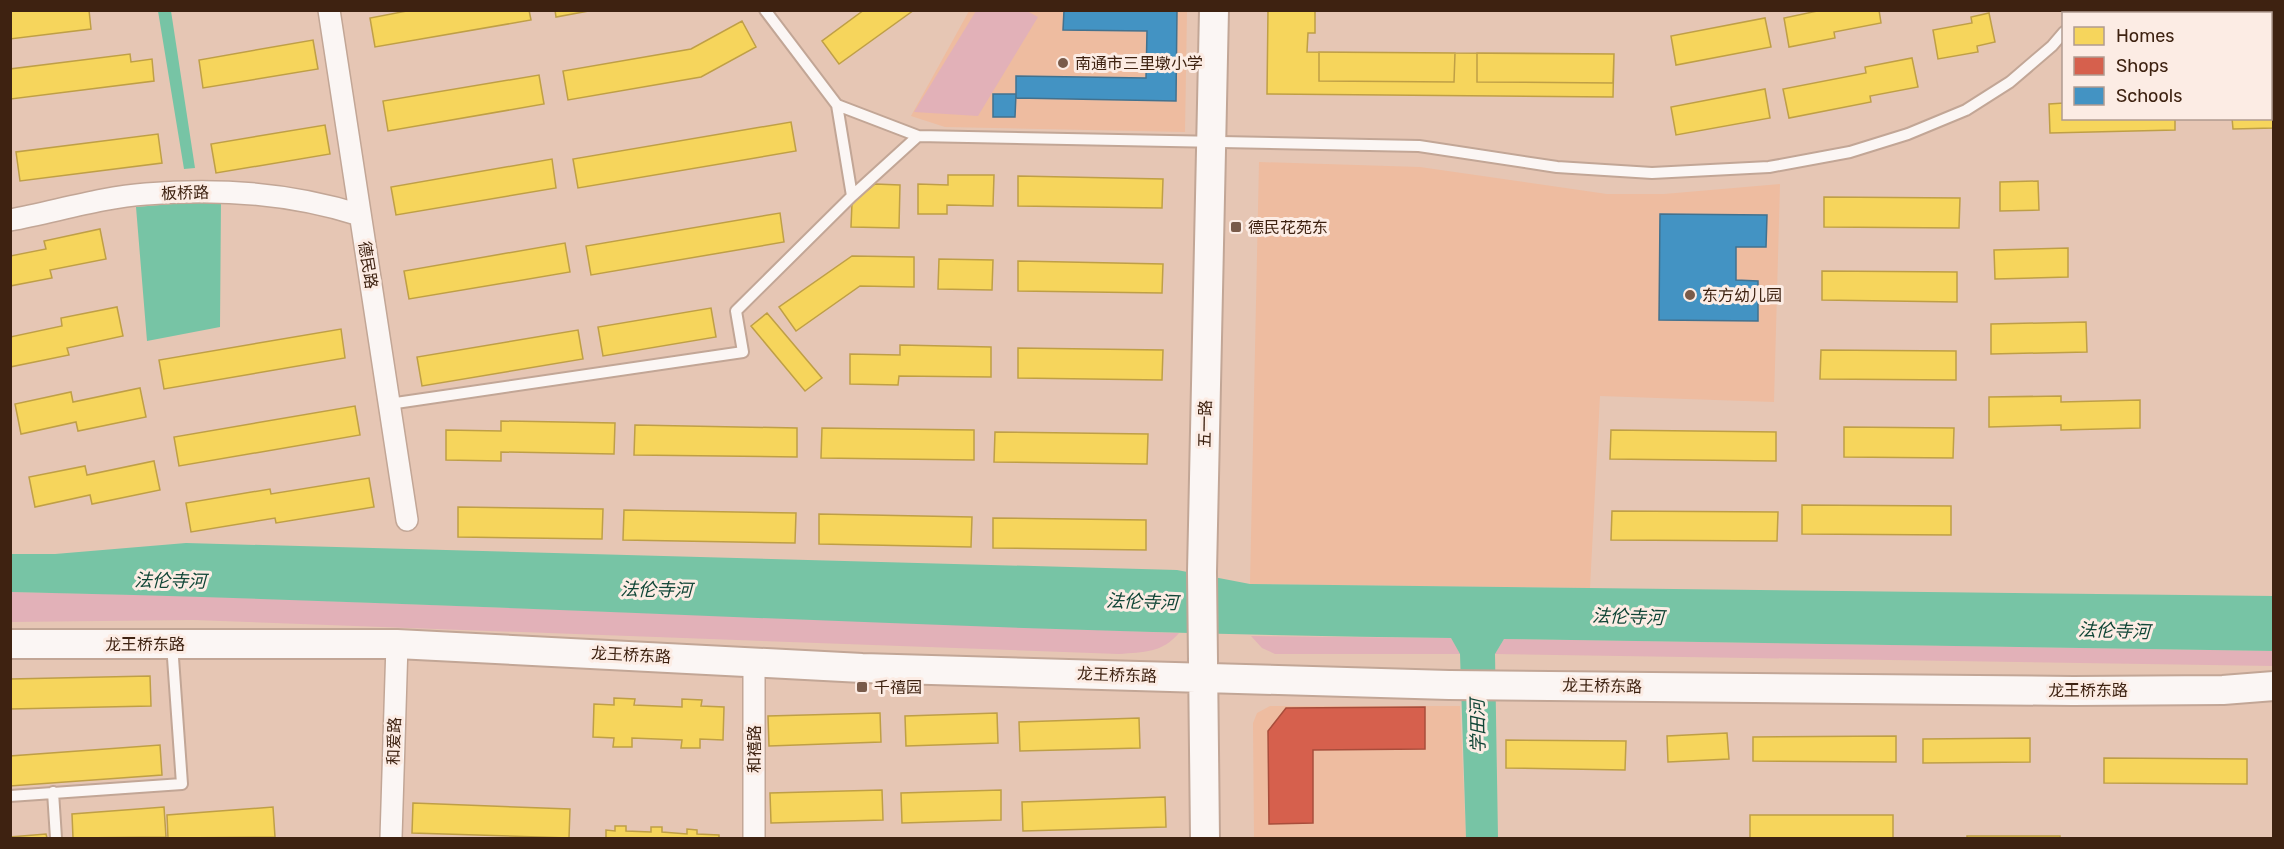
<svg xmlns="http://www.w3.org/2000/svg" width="2284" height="849" font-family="Rubik,'Noto Sans SC',sans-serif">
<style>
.built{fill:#eebca0}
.green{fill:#e2b1b8}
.water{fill:#77c4a5}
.homes{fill:#f6d55c;stroke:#bf9f46;stroke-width:1.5}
.shops{fill:#d6604d;stroke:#a84d3b;stroke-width:1.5}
.schools{fill:#4393c3;stroke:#42718e;stroke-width:1.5}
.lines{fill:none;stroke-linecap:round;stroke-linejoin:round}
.lane-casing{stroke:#c2a696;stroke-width:14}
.street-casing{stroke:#c2a696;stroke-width:24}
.secondary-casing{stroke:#c2a696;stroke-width:32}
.lane{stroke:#fbf6f4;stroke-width:10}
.street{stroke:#fbf6f4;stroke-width:21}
.secondary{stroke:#fbf6f4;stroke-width:28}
.poi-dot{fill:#795b4a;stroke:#fcece4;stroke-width:2}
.labels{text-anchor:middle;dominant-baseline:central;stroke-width:6;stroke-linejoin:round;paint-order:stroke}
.poi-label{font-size:16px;fill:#3e2211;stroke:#fcece4;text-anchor:start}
.street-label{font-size:16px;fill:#3e2211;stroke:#fcece4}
.water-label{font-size:18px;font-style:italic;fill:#104536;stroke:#fcece4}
</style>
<rect width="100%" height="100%" fill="#e6c6b4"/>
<!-- built -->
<path class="built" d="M 969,11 L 1187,11 L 1185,132 L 945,127 L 911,116 Z
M 1259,162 L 1420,167 L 1607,194 L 1664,194 L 1780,184 L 1774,402 L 1600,396 L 1590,588 L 1250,584 Z
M 1270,706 L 1460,706 L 1466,838 L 1254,838 L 1253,723 L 1257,713 Z"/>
<!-- green -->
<path class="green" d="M 976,11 L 1027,11 L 1038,17 L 978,116 L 914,112 Z
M 11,592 L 191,596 L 1179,633 C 1162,653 1144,652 1119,654 L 193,620 L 11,622 Z
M 1251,636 L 1451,638 L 1460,654 L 1275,654 L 1262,648 Z
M 1504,639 L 2273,651 L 2274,666 L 1495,654 Z"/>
<!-- water -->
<path class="water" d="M 158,11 L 171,11 L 195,168 L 184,169 Z
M 221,200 L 220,327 L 147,341 L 136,207 Z
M 186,543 L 1177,570 L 1250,584 L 2273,596 L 2274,651 L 1504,639 L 1495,654 L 1498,838 L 1466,838 L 1460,654 L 1451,638 C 971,633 491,602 11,592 L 11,554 L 55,554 Z"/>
<!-- homes -->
<path class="homes" d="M 10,10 L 89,10 L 91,29 L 10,39 Z
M 412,10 L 529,10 L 531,20 L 375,47 L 370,18 Z
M 555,10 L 594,10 L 556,17 Z
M 864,10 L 914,10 L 839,64 L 822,41 Z
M 1268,10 L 1315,10 L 1315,33 L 1308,33 L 1307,52 L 1614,54 L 1613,97 L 1267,94 Z
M 1822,10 L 1879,10 L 1881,23 L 1834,32 L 1835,38 L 1789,47 L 1784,18 Z
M 1989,13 L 1995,42 L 1977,46 L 1978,52 L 1938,59 L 1933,30 L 1972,23 L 1971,17 Z
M 1765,18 L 1771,47 L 1676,65 L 1671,36 Z
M 742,21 L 756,47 L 701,77 L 568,100 L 563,71 L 691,49 Z
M 2270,23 L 2274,23 L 2274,52 L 2270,53 Z
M 313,40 L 318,69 L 203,88 L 199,60 Z
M 1319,52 L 1455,53 L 1454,82 L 1319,81 Z
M 1477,53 L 1614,54 L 1613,83 L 1477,82 Z
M 130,54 L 131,62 L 152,59 L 154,81 L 11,99 L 10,69 Z
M 1912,58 L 1918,87 L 1870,96 L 1871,102 L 1789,118 L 1783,89 L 1866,73 L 1865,67 Z
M 539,75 L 544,104 L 388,131 L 383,101 Z
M 1765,89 L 1770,118 L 1676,135 L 1671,107 Z
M 2274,98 L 2274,128 L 2233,129 L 2232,118 L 2270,118 L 2270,99 Z
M 2064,103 L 2064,118 L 2175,118 L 2175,130 L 2050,133 L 2049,104 Z
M 791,122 L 796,151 L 578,188 L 573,159 Z
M 325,125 L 330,154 L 216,173 L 211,144 Z
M 158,134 L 162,163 L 20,181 L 16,152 Z
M 552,159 L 556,188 L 396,215 L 391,187 Z
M 948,175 L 994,175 L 993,206 L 947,205 L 947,214 L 918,214 L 918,184 L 948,185 Z
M 1018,176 L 1163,179 L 1162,208 L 1018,206 Z
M 2038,181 L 2039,210 L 2000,211 L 2000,182 Z
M 875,184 L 900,185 L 899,228 L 851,227 L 852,203 Z
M 1824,197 L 1960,198 L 1959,228 L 1824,227 Z
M 780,213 L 784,242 L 591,275 L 586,246 Z
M 100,229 L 106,259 L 50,270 L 52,278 L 10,286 L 10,256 L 46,249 L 44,241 Z
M 565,243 L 570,272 L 409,299 L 404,271 Z
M 2068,248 L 2068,277 L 1995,279 L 1994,250 Z
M 852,256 L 914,257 L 914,287 L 860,286 L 796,331 L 779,307 Z
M 939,259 L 993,260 L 992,290 L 938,289 Z
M 1018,261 L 1163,264 L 1162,293 L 1018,291 Z
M 1822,271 L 1957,272 L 1957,302 L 1822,300 Z
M 117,307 L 123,336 L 67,348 L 69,355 L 10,367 L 10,337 L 62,326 L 61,318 Z
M 711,308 L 716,337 L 603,356 L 598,327 Z
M 767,313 L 822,378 L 805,391 L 751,326 Z
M 2086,322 L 2087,352 L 1991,354 L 1991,324 Z
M 341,329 L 345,358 L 164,389 L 159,360 Z
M 578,330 L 583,359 L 422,386 L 417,357 Z
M 900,345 L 991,347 L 991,377 L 899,376 L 898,385 L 850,384 L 850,354 L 900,355 Z
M 1018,348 L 1163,350 L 1162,380 L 1018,378 Z
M 1821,350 L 1956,351 L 1956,380 L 1820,379 Z
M 140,388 L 146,417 L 78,431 L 76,422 L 21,434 L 15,404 L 71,392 L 73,402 Z
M 2061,396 L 2061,402 L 2140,400 L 2140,428 L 2061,430 L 2061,425 L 1989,427 L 1989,397 Z
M 355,406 L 360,435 L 179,466 L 174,437 Z
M 501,421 L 615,423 L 614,454 L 501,452 L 501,461 L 446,460 L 446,430 L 501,431 Z
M 635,425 L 797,428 L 797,457 L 634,455 Z
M 1844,427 L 1954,428 L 1953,458 L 1844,457 Z
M 822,428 L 974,430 L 974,460 L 821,458 Z
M 1611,430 L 1776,432 L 1776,461 L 1610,459 Z
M 995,432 L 1148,434 L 1147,464 L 994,462 Z
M 154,461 L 160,490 L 92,504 L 90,495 L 35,507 L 29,477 L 85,466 L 87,475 Z
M 369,478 L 374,507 L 276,523 L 275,518 L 191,532 L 186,503 L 270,489 L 271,494 Z
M 1802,505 L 1951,506 L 1951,535 L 1802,534 Z
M 458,507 L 603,509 L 602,539 L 458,537 Z
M 624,510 L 796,513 L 795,543 L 623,540 Z
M 1612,511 L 1778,512 L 1777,541 L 1611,540 Z
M 819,514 L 972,517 L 971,547 L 819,544 Z
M 993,518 L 1146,520 L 1146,550 L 993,548 Z
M 150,676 L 151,706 L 10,709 L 10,679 Z
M 614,698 L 635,699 L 634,705 L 682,707 L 682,699 L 702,700 L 701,706 L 724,707 L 723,740 L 700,739 L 700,748 L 681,748 L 682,740 L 632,738 L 632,747 L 613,747 L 614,738 L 593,737 L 594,704 L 614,705 Z
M 880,713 L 881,742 L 769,746 L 768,716 Z
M 997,713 L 998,743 L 906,746 L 905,716 Z
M 1139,718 L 1140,748 L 1020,751 L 1019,722 Z
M 1727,733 L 1729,759 L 1668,762 L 1667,736 Z
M 1896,736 L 1896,762 L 1753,761 L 1753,737 Z
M 2030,738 L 2030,762 L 1923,763 L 1923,739 Z
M 1506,740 L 1626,741 L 1625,770 L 1506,768 Z
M 160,745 L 162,775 L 10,786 L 10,756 Z
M 2104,758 L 2247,759 L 2247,784 L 2104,783 Z
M 882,790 L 883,820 L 771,823 L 770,793 Z
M 1001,790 L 1001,820 L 902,823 L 901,793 Z
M 1165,797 L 1166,827 L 1023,831 L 1022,802 Z
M 413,803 L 570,809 L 569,838 L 412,833 Z
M 164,807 L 166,837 L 73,838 L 72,814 Z
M 273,807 L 275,837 L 168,838 L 167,815 Z
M 1750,815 L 1893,815 L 1893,838 L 1750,838 Z
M 615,826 L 626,826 L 626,831 L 651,832 L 651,827 L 662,827 L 662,832 L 687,834 L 687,829 L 697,830 L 697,834 L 719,835 L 719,838 L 606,838 L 606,830 L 615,831 Z
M 46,834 L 47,838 L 10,838 L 10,837 Z
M 1967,836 L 2060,836 L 2060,838 L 1967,838 Z"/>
<!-- shops -->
<path class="shops" d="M 1425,707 L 1425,749 L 1313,750 L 1313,823 L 1269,824 L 1268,731 L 1286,708 Z"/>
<!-- schools -->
<path class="schools" d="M 1064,10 L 1177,10 L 1176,101 L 1016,98 L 1016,76 L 1146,78 L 1147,31 L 1063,30 Z
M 993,94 L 1016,94 L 1015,117 L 993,117 Z
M 1660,214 L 1767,215 L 1766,247 L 1736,247 L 1736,280 L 1758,281 L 1758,321 L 1659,320 Z"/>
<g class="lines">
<!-- lane casing -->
<g class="lane-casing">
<path id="lane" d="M 765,10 L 837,105 L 852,196 L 918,136
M 2078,14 L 2080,10
M 837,105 L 918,136 L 1419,146 L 1557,167 L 1652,173 L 1769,167 L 1850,152 L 1908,134 L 1966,110 L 2010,82 L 2052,46 L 2064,32
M 389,404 L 743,352 L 736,311 L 852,196
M 53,792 L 56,838
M 10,796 L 182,784 L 172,644"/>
</g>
<!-- street casing -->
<g class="street-casing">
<path id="street" d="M 329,10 L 407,520
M 10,220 C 54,212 102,197 146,194 C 218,188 291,193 360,215
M 391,838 L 397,644
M 754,838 L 754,660"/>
</g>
<!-- secondary casing -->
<g class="secondary-casing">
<path id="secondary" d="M 10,644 L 397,644 L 862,668 L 1449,685 L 2073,691 L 2223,690 L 2274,686
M 1205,838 L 1202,572 L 1214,10"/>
</g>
<!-- lane -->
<use href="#lane" class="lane"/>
<!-- street -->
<use href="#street" class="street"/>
<!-- secondary -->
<use href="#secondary" class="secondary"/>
</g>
<!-- markers -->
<g class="poi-dot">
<circle cx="1063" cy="63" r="6"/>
<rect x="1230" y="221" width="12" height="12" rx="3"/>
<circle cx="1690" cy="295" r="6"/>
<rect x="856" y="681" width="12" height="12" rx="3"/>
</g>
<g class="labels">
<!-- poi labels -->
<g class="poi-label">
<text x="1075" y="63">南通市三里墩小学</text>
<text x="1248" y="227">德民花苑东</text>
<text x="1702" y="295">东方幼儿园</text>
<text x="874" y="687">千禧园</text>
</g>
<!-- street labels -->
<g class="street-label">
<text transform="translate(185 193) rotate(-2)">板桥路</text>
<text transform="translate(368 265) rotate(81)">德民路</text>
<text transform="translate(1205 424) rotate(-89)">五一路</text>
<text x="145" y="644">龙王桥东路</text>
<text transform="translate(631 655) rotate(3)">龙王桥东路</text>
<text transform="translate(1117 675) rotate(2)">龙王桥东路</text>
<text transform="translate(1602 686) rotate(1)">龙王桥东路</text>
<text x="2088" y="690">龙王桥东路</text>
<text transform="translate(394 741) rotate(-88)">和爱路</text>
<text transform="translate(754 749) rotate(-90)">和禧路</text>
</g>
<!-- water labels -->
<g class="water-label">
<text transform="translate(170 581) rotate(1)">法伦寺河</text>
<text transform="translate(656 590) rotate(1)">法伦寺河</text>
<text transform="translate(1142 602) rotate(2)">法伦寺河</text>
<text transform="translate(1628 617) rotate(2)">法伦寺河</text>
<text transform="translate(2114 631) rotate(2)">法伦寺河</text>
<text transform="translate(1478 726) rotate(-91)">学田河</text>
</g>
</g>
<!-- border -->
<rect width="2284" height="849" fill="none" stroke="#3e2211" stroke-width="24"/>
<!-- legend -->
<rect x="2062" y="12" width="210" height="108" fill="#fcece4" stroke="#b09b90" stroke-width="1.5"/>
<rect x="2074" y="27" width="30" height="18" fill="#f6d55c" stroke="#b09b90" stroke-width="1.5"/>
<text x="2116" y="42" font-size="18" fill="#3e2211">Homes</text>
<rect x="2074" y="57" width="30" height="18" fill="#d6604d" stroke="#b09b90" stroke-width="1.5"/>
<text x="2116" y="72" font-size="18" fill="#3e2211">Shops</text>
<rect x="2074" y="87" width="30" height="18" fill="#4393c3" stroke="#b09b90" stroke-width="1.5"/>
<text x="2116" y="102" font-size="18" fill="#3e2211">Schools</text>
</svg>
